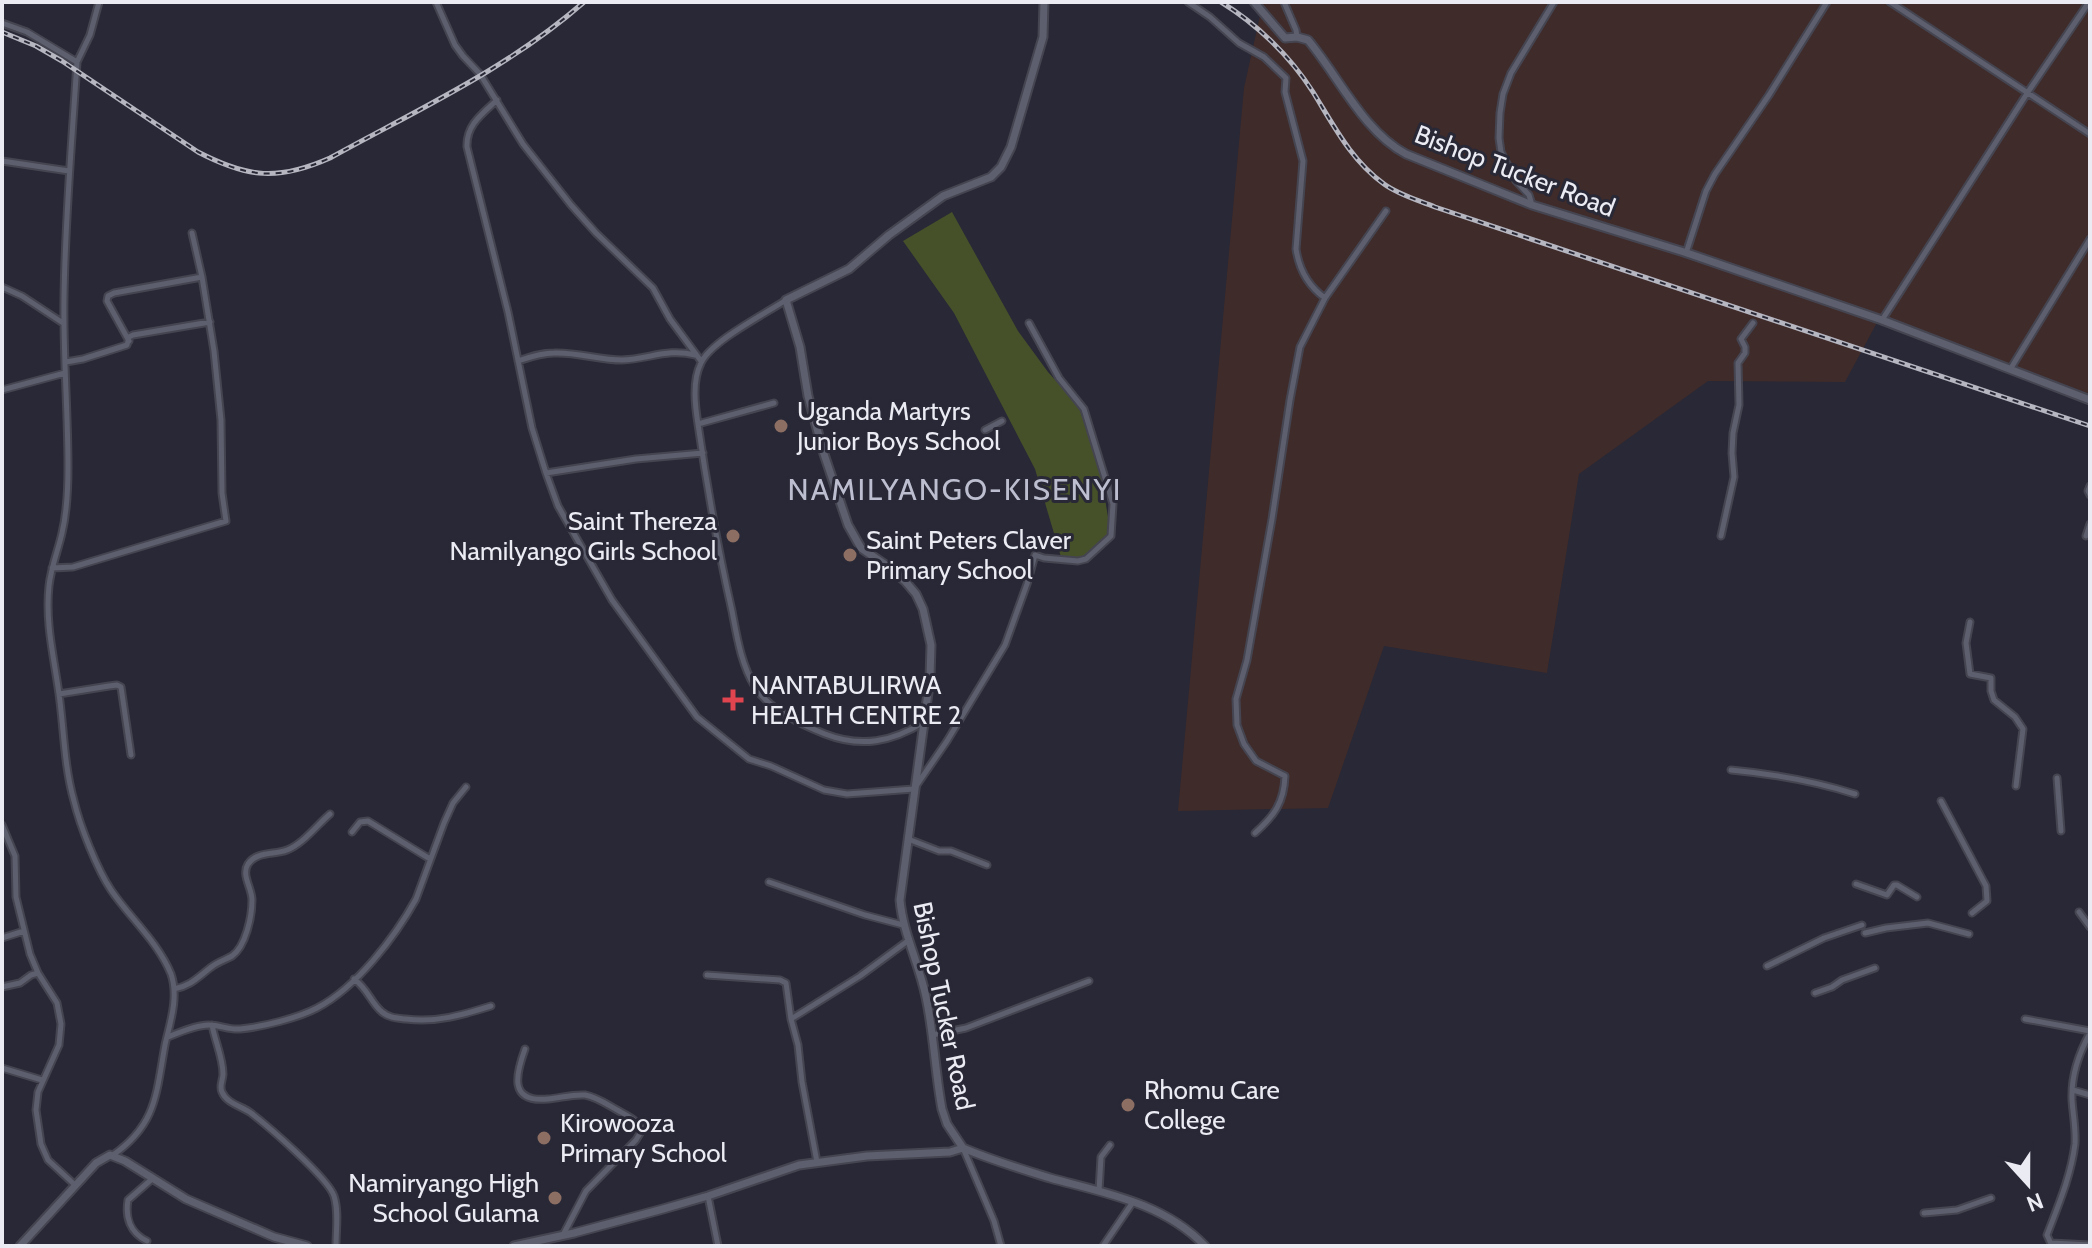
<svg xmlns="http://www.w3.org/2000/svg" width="2092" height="1248" font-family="Cabin,sans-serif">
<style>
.industrial{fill:#3f2b2a}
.green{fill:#465129}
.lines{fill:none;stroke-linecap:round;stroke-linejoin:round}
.minor-casing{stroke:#454551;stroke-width:9}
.secondary-casing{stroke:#454551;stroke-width:11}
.minor{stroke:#5e5f6e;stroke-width:5}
.secondary{stroke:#5e5f6e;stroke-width:7}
.rail-casing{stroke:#b6b6c1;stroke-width:5}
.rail{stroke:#282836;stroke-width:2;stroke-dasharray:6;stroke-linecap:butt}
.education-dot{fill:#8d6e63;stroke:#282836;stroke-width:3}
.health-dot{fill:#e0444e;stroke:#282836;stroke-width:3}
.labels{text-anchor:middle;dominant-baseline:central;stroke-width:6;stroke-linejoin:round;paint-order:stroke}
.street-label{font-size:26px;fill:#ebebf4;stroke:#282836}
.poi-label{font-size:26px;fill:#ebebf4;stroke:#282836;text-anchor:start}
.quarter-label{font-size:30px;letter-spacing:2px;fill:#bdbfd0;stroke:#282836}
</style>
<rect width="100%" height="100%" fill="#282836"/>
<!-- industrial -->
<path class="industrial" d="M 1263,2 L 2090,2 L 2090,394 L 1880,317 L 1845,382 L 1708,381 L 1579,474 L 1547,673 L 1384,646 L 1328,808 L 1178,811 L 1244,88 Z"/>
<!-- green -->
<path class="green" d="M 952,212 L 1018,331 L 1048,372 L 1078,405 L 1099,463 L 1111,535 L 1084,558 L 1061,557 L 1035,469 L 954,313 L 903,241 Z"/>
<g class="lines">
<!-- minor casing -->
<g class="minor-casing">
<path id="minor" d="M 436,2 L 455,45 L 463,56 L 480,74 L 523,144 L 571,205 L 596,233 L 653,288 L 670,319 L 701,361
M 1188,2 L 1210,17 L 1239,43 L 1264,57 L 1286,78 L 1285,92 L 1303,161 L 1296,249 C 1299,269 1308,286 1325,298
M 1284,2 L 1296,30 L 1297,37
M 1890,2 L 2090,134
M 2,23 L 27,32 L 77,62 C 72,141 65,219 64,298 C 63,354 68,410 68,467 C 68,488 67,512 62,533 C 58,551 51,567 49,586 C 45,623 54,657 59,694 C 64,729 64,766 74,801 C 80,826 97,869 111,890 C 130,918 158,942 171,974 C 179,997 170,1023 165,1045 C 156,1094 157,1124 113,1155
M 77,62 L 90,35 L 99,2
M 497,100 C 482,114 466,125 467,147 L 508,312 L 532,428 L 546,473 L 558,506 L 612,600 L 697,717 L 749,759 L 771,766 L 824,790 L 847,794 L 914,789 L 947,741 L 1005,645 L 1027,584 L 1035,555 L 1044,558 L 1078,561 L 1086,559 L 1111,536 L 1113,504 L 1084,409 L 1059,378 L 1029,323
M 2,161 L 69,171
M 1532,205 L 1529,195 L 1516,181 L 1501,152 L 1499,138 L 1500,113 L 1503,94 L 1511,73 L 1554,2
M 1684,252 L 1687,250 L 1706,191 L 1715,174 L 1769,95 L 1827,2
M 2,287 L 22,296 L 63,323
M 786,300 C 765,314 711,341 701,363 C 692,381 695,405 698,424 C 707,487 718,549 732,611 C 737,637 741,664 755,687 C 770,710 800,724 825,734 C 861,748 892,742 924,722
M 1882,320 L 2028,92 L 2089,2
M 129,341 L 107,301 L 108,296 L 114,293 L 202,277
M 518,361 C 530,357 541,353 554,353 C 577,352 599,360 622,360 C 649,359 668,348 695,355
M 66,362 L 83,359 L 127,345 L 129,337 L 133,335 L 210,322
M 2011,368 L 2090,239
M 2,390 L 65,373
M 698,424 L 774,403
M 985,430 L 1002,421
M 546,473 L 636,459 L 703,453
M 2090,486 L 2088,491 L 2090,495
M 1721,536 L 1734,477 L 1732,453 L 1733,433 L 1739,405 L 1738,363 L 1745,353 L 1745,347 L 1741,339 L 1753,323
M 2086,536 L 2090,524
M 52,568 L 73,567 L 226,521 L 222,493 L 221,420 L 214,351 L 202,277 L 192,233
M 1970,622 L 1966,643 L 1970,674 L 1991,678 L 1991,691 L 1994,700 L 2015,717 L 2023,729 L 2016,786
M 59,694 L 109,686 L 117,685 L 121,687 L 131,755
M 1731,770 C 1773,774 1815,781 1855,794
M 2057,778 L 2061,831
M 1941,801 L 1986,886 L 1987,901 L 1972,913
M 2,825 L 15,856 L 16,897 L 30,954 L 38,973 L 57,1003 L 61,1024 L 59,1045 L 38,1092 L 36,1110 L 41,1144 L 48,1160 L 75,1185
M 352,832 L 360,822 L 368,821 L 430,859
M 1255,833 C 1274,816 1284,803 1285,776 L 1256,761 L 1244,744 L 1237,725 L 1236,699 L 1247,660 L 1272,519 L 1290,400 L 1300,347 L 1325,298 L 1386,211
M 908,839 L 939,851 L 951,851 L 987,865
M 769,882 L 865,915 L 903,925
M 1856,884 L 1887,895 L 1894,885 L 1897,885 L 1917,897
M 2079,912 L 2090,927
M 1865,933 L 1886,928 L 1928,923 L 1969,934
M 2,938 L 24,931
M 1767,966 L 1824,938 L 1862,925
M 707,975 L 780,980 L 786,983 L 791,1019 L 798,1045 L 802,1082 L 817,1162
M 354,979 C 368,989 371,1003 382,1012 C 389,1018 397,1018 406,1019 C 436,1023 462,1015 491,1006
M 2,987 L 20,983 L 31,975 L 38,973
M 174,989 C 190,986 197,978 210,968 C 217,962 225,960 232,956 C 246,946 252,916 252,900 C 252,888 241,875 248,864 C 257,851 274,855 287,850 C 303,844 317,825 330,814
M 1815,993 L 1832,987 L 1842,980 L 1875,968
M 791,1019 L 860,976 L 909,940
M 2025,1019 L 2090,1031
M 212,1025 C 215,1041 223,1058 223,1074 C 223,1080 219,1086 222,1092 C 227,1104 242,1106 251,1113 C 269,1127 328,1178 334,1196 C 339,1211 336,1230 336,1246
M 932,1035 L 966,1028 L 1089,981
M 168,1037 C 180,1032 196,1025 209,1025 C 220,1025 229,1030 240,1029 C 262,1027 298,1018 317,1008 C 357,987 395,937 416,899 L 444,823 L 453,803 L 466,787
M 525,1049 C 516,1074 508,1103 548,1099 C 560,1098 573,1094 585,1095 C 597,1097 608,1105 619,1111 C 628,1116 637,1120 642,1130 L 636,1140 L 586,1191 L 563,1235
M 2,1068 L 42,1080
M 2073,1090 L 2090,1095
M 963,1148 L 994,1221 L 1001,1246
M 1099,1191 L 1101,1157 L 1110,1145
M 708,1196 L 718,1246
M 1924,1213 L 1957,1210 L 1991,1198
M 147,1241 C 130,1233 125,1217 128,1200 L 152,1179
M 2051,1243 L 2090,1245
M 1103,1246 L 1133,1202
M 2052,1246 L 2047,1235 C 2058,1206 2071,1176 2075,1144 C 2076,1129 2073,1115 2072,1100 C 2071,1077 2079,1053 2090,1033"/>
</g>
<!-- secondary casing -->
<g class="secondary-casing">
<path id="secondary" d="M 1254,2 L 1285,38 L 1297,37 L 1308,40 C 1339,77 1363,131 1406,154 L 1532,205 L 1684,252 L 1882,320 L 2090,400
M 963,1148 L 947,1124 L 942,1109 C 935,1072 934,1034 926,997 C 919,963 903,934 900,900 L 930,678 L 931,645 L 923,609 L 916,594 L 905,581 L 890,568 L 861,548 L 848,525 L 824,454 L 808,396 L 800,347 L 786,300 L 849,269 L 889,235 L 943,196 L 991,177 L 1001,167 L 1011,147 L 1043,37 L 1044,2
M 963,1148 C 991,1160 1021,1169 1050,1178 C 1105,1193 1164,1203 1205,1246
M 20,1246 L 96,1163 L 110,1155 L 125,1161 L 186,1199 L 274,1237 L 307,1246
M 514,1246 L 574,1233 L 663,1209 L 708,1196 L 799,1165 L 867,1156 L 950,1152 L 963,1148"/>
</g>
<!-- minor -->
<use href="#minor" class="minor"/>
<!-- secondary -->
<use href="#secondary" class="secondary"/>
<!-- rail casing -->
<g class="rail-casing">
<path id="rail" d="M 1221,2 C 1257,24 1290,56 1313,92 C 1334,126 1351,160 1384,184 C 1399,195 1418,200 1435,207 L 2090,426
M 2,32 L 36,46 L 62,61 L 198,152 C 248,178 278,181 330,158 C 417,110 509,68 584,2"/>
</g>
<!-- rail -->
<use href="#rail" class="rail"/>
</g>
<!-- markers -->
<g class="education-dot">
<circle cx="781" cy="426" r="8"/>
<circle cx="733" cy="536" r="8"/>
<circle cx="850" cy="555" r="8"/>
<circle cx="1128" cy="1105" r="8"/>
<circle cx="544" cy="1138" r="8"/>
<circle cx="555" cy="1198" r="8"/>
</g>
<path class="health-dot" d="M729 688h8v8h8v8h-8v8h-8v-8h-8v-8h8z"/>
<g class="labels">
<!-- street labels -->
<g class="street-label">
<text transform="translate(1515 171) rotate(21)">Bishop Tucker Road</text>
<text transform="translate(944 1006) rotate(78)">Bishop Tucker Road</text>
</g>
<!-- poi labels -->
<g class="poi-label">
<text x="797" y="411">Uganda Martyrs<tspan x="797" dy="30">Junior Boys School</tspan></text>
<text x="717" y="521" text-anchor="end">Saint Thereza<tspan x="717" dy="30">Namilyango Girls School</tspan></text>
<text x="866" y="540">Saint Peters Claver<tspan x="866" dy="30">Primary School</tspan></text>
<text x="751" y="685">NANTABULIRWA<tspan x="751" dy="30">HEALTH CENTRE 2</tspan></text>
<text x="1144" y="1090">Rhomu Care<tspan x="1144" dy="30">College</tspan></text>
<text x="560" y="1123">Kirowooza<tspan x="560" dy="30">Primary School</tspan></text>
<text x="539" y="1183" text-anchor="end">Namiryango High<tspan x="539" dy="30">School Gulama</tspan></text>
</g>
<!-- quarter labels -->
<g class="quarter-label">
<text x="955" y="489">NAMILYANGO-KISENYI</text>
</g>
</g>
<!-- border -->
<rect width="2092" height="1248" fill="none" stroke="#ebebf4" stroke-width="8"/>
<!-- north arrow -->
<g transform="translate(2028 1184) rotate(159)" stroke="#282836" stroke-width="6" paint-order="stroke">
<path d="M0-6L14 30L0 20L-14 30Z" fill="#ebebf4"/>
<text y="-12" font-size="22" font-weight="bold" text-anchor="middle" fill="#ebebf4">N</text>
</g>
</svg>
